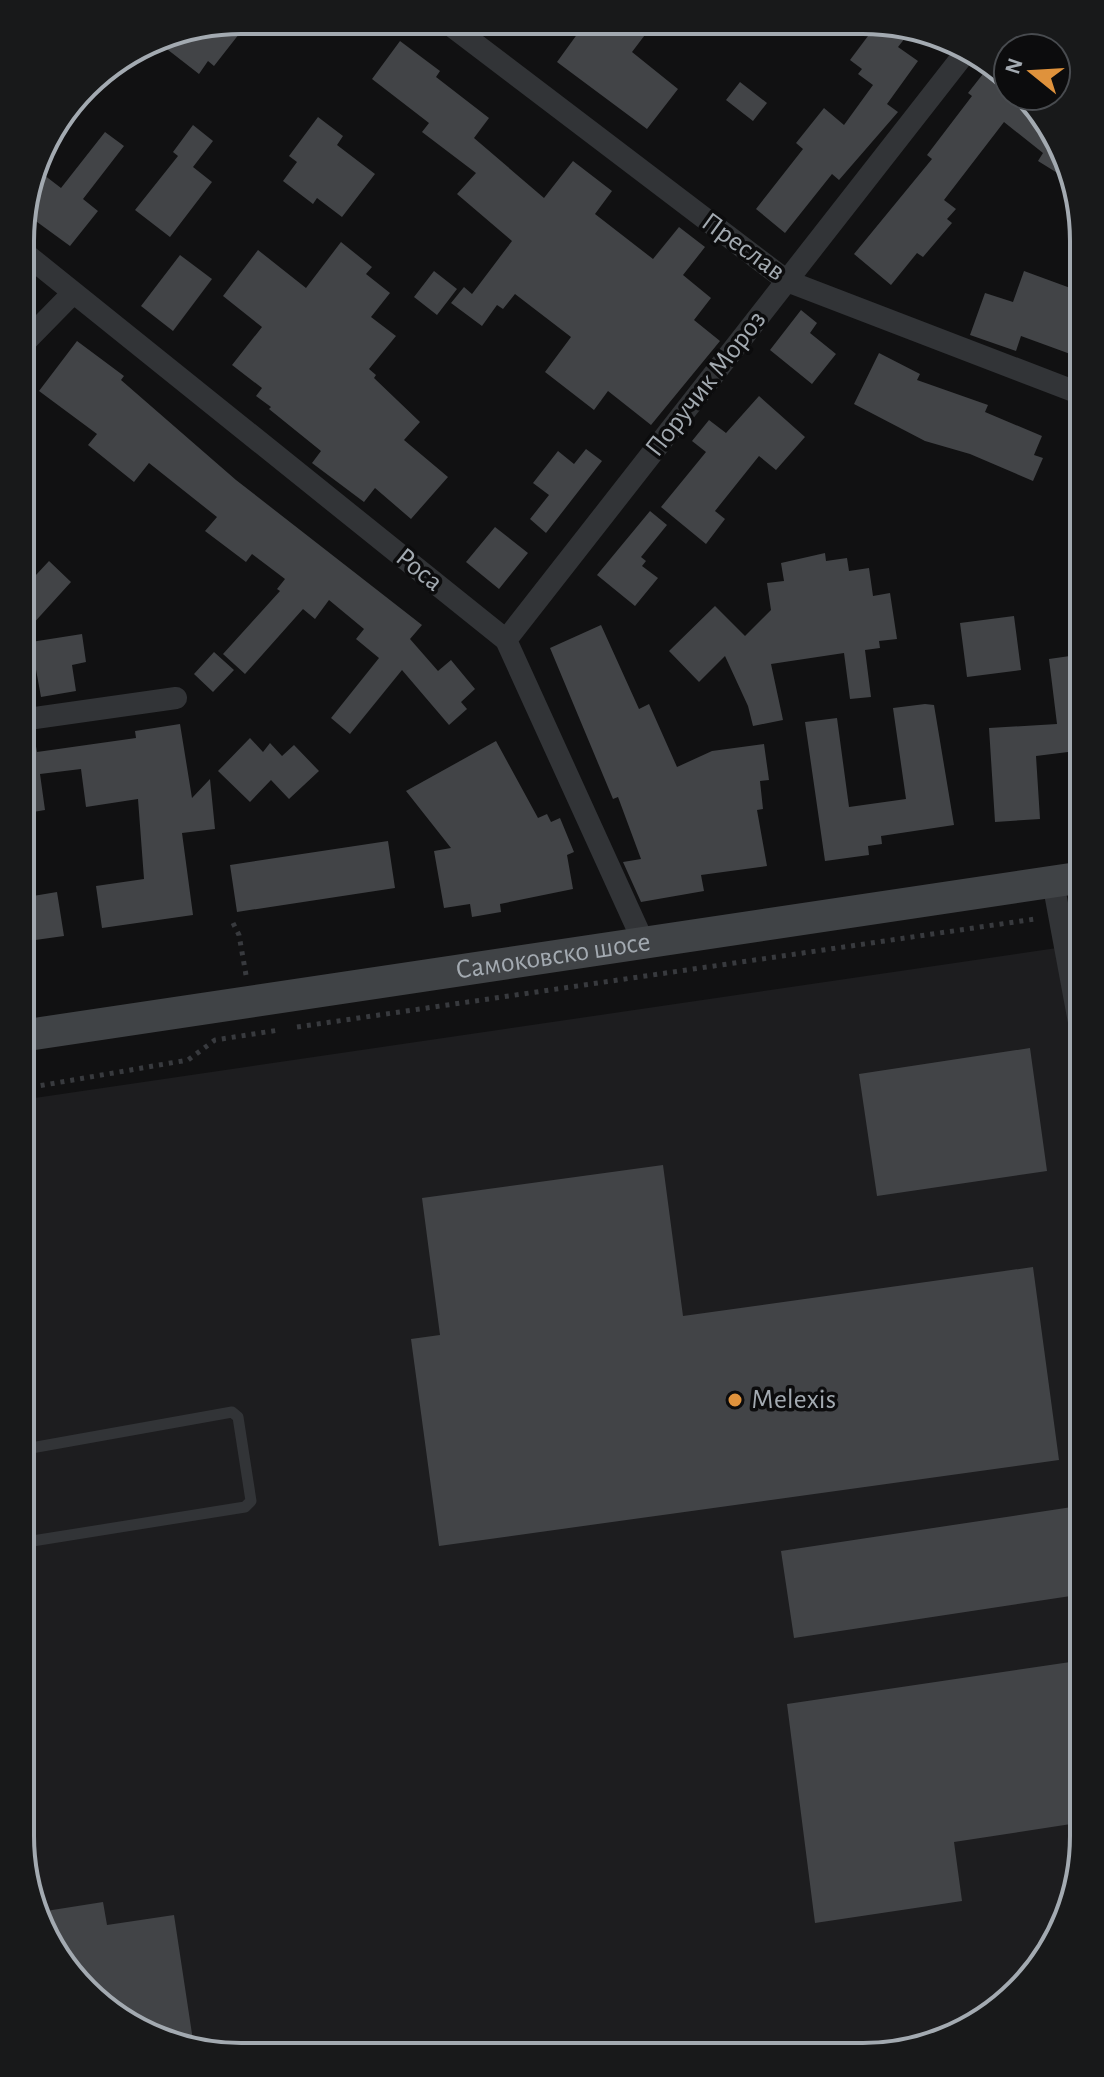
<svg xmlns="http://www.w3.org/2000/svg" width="1104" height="2077" font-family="'Alegreya Sans',sans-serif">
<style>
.built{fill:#1d1d1f}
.building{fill:#424447}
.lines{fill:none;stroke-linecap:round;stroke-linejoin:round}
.path{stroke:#383a3e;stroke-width:5;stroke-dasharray:4 6;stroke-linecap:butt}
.service{stroke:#323437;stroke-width:11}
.minor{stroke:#323437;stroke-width:22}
.secondary{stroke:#404346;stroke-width:32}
.poi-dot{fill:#df923c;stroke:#0c0c0d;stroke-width:3}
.labels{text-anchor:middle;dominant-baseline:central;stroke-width:7;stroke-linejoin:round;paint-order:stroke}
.street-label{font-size:28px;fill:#a3aab1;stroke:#0c0c0d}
.poi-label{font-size:28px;fill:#a3aab1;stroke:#0c0c0d;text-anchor:start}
.rim{fill:none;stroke:#a3aab1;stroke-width:4}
</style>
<rect width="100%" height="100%" fill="#111112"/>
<!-- built -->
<path class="built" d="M 1084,944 L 1083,1851 L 1038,1971 L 934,2045 L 863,2057 L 212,2055 L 96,2002 L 32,1907 L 20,1836 L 21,1100 Z"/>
<!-- building -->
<path class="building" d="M 241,20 L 250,20 L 214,66 L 208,61 L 199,74 L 154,39 Z
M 586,22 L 654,23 L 632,52 L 678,89 L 647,129 L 557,62 Z
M 877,24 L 906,24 L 913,28 L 898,47 L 918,61 L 887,104 L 898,112 L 839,180 L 832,174 L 785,233 L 756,209 L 803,149 L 796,143 L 824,108 L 844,125 L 873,85 L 858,74 L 862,69 L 850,60 Z
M 400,41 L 440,71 L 436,77 L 489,118 L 474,138 L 544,198 L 573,161 L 612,191 L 595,214 L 653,259 L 679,227 L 705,247 L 683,275 L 711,298 L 694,320 L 720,341 L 651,425 L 608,391 L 594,410 L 545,372 L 571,337 L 515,294 L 503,309 L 497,305 L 482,326 L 451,303 L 464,287 L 472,294 L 512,241 L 457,194 L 476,173 L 422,132 L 429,123 L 372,79 Z
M 990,65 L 1008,74 L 1008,96 L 1023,96 L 1072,170 L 1075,184 L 1038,161 L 1043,153 L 1004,122 L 944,200 L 956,209 L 947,219 L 952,223 L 923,257 L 917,253 L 891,285 L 854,254 L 932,159 L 927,155 L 972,96 L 968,93 Z
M 740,82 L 767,103 L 753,121 L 726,100 Z
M 318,117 L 343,136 L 337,145 L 375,174 L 342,217 L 317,198 L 313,204 L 283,181 L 297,162 L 289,156 Z
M 193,125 L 213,141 L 193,167 L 212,182 L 170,237 L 135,210 L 178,156 L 173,152 Z
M 105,132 L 124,146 L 83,199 L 98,211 L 70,246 L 22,211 L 35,168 L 61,188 Z
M 341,242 L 372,267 L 366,274 L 390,293 L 371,317 L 396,336 L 369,369 L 376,375 L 374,378 L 420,422 L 404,440 L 448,477 L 411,519 L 375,488 L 364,502 L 312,463 L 321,451 L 269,409 L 271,407 L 256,396 L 262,388 L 232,365 L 262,327 L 223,296 L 258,250 L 306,288 Z
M 180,255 L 212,279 L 173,331 L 141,306 Z
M 434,271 L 457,289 L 437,315 L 414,297 Z
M 1024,271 L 1084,293 L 1084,359 L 1021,336 L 1016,351 L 970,335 L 985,293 L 1013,302 Z
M 801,310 L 817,323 L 810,333 L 836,354 L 812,384 L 770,350 Z
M 77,341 L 124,376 L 121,380 L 236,480 L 422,625 L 410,639 L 438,671 L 451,660 L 475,689 L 461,702 L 467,709 L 449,725 L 402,670 L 350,734 L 331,718 L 379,658 L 356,639 L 364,629 L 329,600 L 315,619 L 303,609 L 245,674 L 223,654 L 280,591 L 277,589 L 285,579 L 252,554 L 246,562 L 205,531 L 217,517 L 149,463 L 134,482 L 88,445 L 97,434 L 39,391 Z
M 879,353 L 920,374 L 917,380 L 988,405 L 985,412 L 1042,436 L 1034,455 L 1043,458 L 1033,481 L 970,454 L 925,441 L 854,404 Z
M 759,396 L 805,437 L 776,470 L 759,456 L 715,511 L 725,519 L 706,544 L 661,507 L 706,452 L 692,441 L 709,420 L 726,433 Z
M 586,449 L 602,461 L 546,533 L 530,519 L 549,495 L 533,483 L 558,451 L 574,464 Z
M 650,511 L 667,525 L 641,557 L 646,561 L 642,566 L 658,578 L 635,606 L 597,575 Z
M 495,527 L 528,553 L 499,589 L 466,562 Z
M 825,553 L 826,561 L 847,558 L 849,571 L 869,568 L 873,596 L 890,593 L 897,639 L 879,641 L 880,648 L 865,650 L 871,697 L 850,699 L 844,653 L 771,664 L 783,720 L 753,726 L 748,706 L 725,656 L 699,682 L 669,651 L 715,606 L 745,636 L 771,610 L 767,583 L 784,581 L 781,563 Z
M 49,561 L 71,582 L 21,637 L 21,591 Z
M 1014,616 L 1021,670 L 967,677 L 960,623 Z
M 601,625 L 639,709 L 649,704 L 677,767 L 712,751 L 764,744 L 769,780 L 760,781 L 763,809 L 757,810 L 767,866 L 701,875 L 704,891 L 641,902 L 623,862 L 641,859 L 618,797 L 613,799 L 550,648 Z
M 82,634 L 86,662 L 72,665 L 76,691 L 41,697 L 31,642 Z
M 214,652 L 234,670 L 213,692 L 194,674 Z
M 1070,656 L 1077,709 L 1084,709 L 1084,750 L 1036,756 L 1040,819 L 995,822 L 989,728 L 1057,724 L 1049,659 Z
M 925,704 L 934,705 L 954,825 L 881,836 L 882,844 L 868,846 L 869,855 L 825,861 L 805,722 L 837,718 L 849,807 L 906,799 L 893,708 Z
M 180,724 L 192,798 L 210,779 L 215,829 L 182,833 L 193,915 L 102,928 L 96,886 L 144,879 L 138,799 L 86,807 L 81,769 L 40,774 L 45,810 L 21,814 L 21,736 L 34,735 L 37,752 L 136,738 L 135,731 Z
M 250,738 L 263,752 L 270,743 L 282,756 L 294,745 L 319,771 L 289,799 L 271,780 L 250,802 L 218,771 Z
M 496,741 L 538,818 L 547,814 L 551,822 L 560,818 L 574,852 L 567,855 L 573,889 L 500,904 L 501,912 L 472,917 L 470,904 L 444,908 L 434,851 L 451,848 L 406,791 Z
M 388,841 L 395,888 L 237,912 L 230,865 Z
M 57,892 L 64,936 L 21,942 L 21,898 Z
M 1030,1048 L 1047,1171 L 877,1196 L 859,1074 Z
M 663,1165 L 683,1316 L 1033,1267 L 1059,1460 L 439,1546 L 411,1339 L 440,1335 L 422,1198 Z
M 1072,1507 L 1084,1594 L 794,1638 L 781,1551 Z
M 1084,1660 L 1084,1822 L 954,1842 L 962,1901 L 815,1923 L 787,1704 Z
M 103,1902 L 107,1925 L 174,1915 L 194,2047 L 96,2002 L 49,1933 L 46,1911 Z"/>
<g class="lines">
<!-- path -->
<path class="path" d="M 233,923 L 239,935 L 246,975
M 297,1027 L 1035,919
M 21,1089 L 188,1060 L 215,1040 L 279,1030"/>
<!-- service -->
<path class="service" d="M 20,1543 L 245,1507 L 251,1501 L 238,1417 L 232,1412 L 20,1450"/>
<!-- minor -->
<path class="minor" d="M 445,21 L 787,281 L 1084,395
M 22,251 L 506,640 L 643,941
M 22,345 L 73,293
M 506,640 L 965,53
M 21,720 L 176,698
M 1053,882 L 1084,1049"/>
<!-- secondary -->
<path class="secondary" id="s1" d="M 21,1036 L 1084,877"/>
</g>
<!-- markers -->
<circle class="poi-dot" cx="735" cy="1400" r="8"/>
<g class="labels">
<!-- street labels -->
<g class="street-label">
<text transform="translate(743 247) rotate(36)">Преслав</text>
<text transform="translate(706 384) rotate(-52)">Поручик Мороз</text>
<text transform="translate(419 570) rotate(39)">Роса</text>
<text stroke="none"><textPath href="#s1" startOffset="538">Самоковско шосе</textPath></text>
</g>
<!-- poi labels -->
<g class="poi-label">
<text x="751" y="1400">Мelexis</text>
</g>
</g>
<!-- crop -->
<path d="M0 0H1104V2077H0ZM241 34H863A207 207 0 0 1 1070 241V1836A207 207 0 0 1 863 2043H241A207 207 0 0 1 34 1836V241A207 207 0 0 1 241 34Z" fill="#18191a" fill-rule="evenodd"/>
<path class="rim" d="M241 34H863A207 207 0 0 1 1070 241V1836A207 207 0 0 1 863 2043H241A207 207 0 0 1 34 1836V241A207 207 0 0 1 241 34Z"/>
<!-- north arrow -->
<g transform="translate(1032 72) rotate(288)"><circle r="38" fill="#0c0c0d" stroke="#484b4f" stroke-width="2"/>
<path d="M0-6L14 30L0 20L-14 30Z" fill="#df923c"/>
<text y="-12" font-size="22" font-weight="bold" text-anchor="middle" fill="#a3aab1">N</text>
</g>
</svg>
